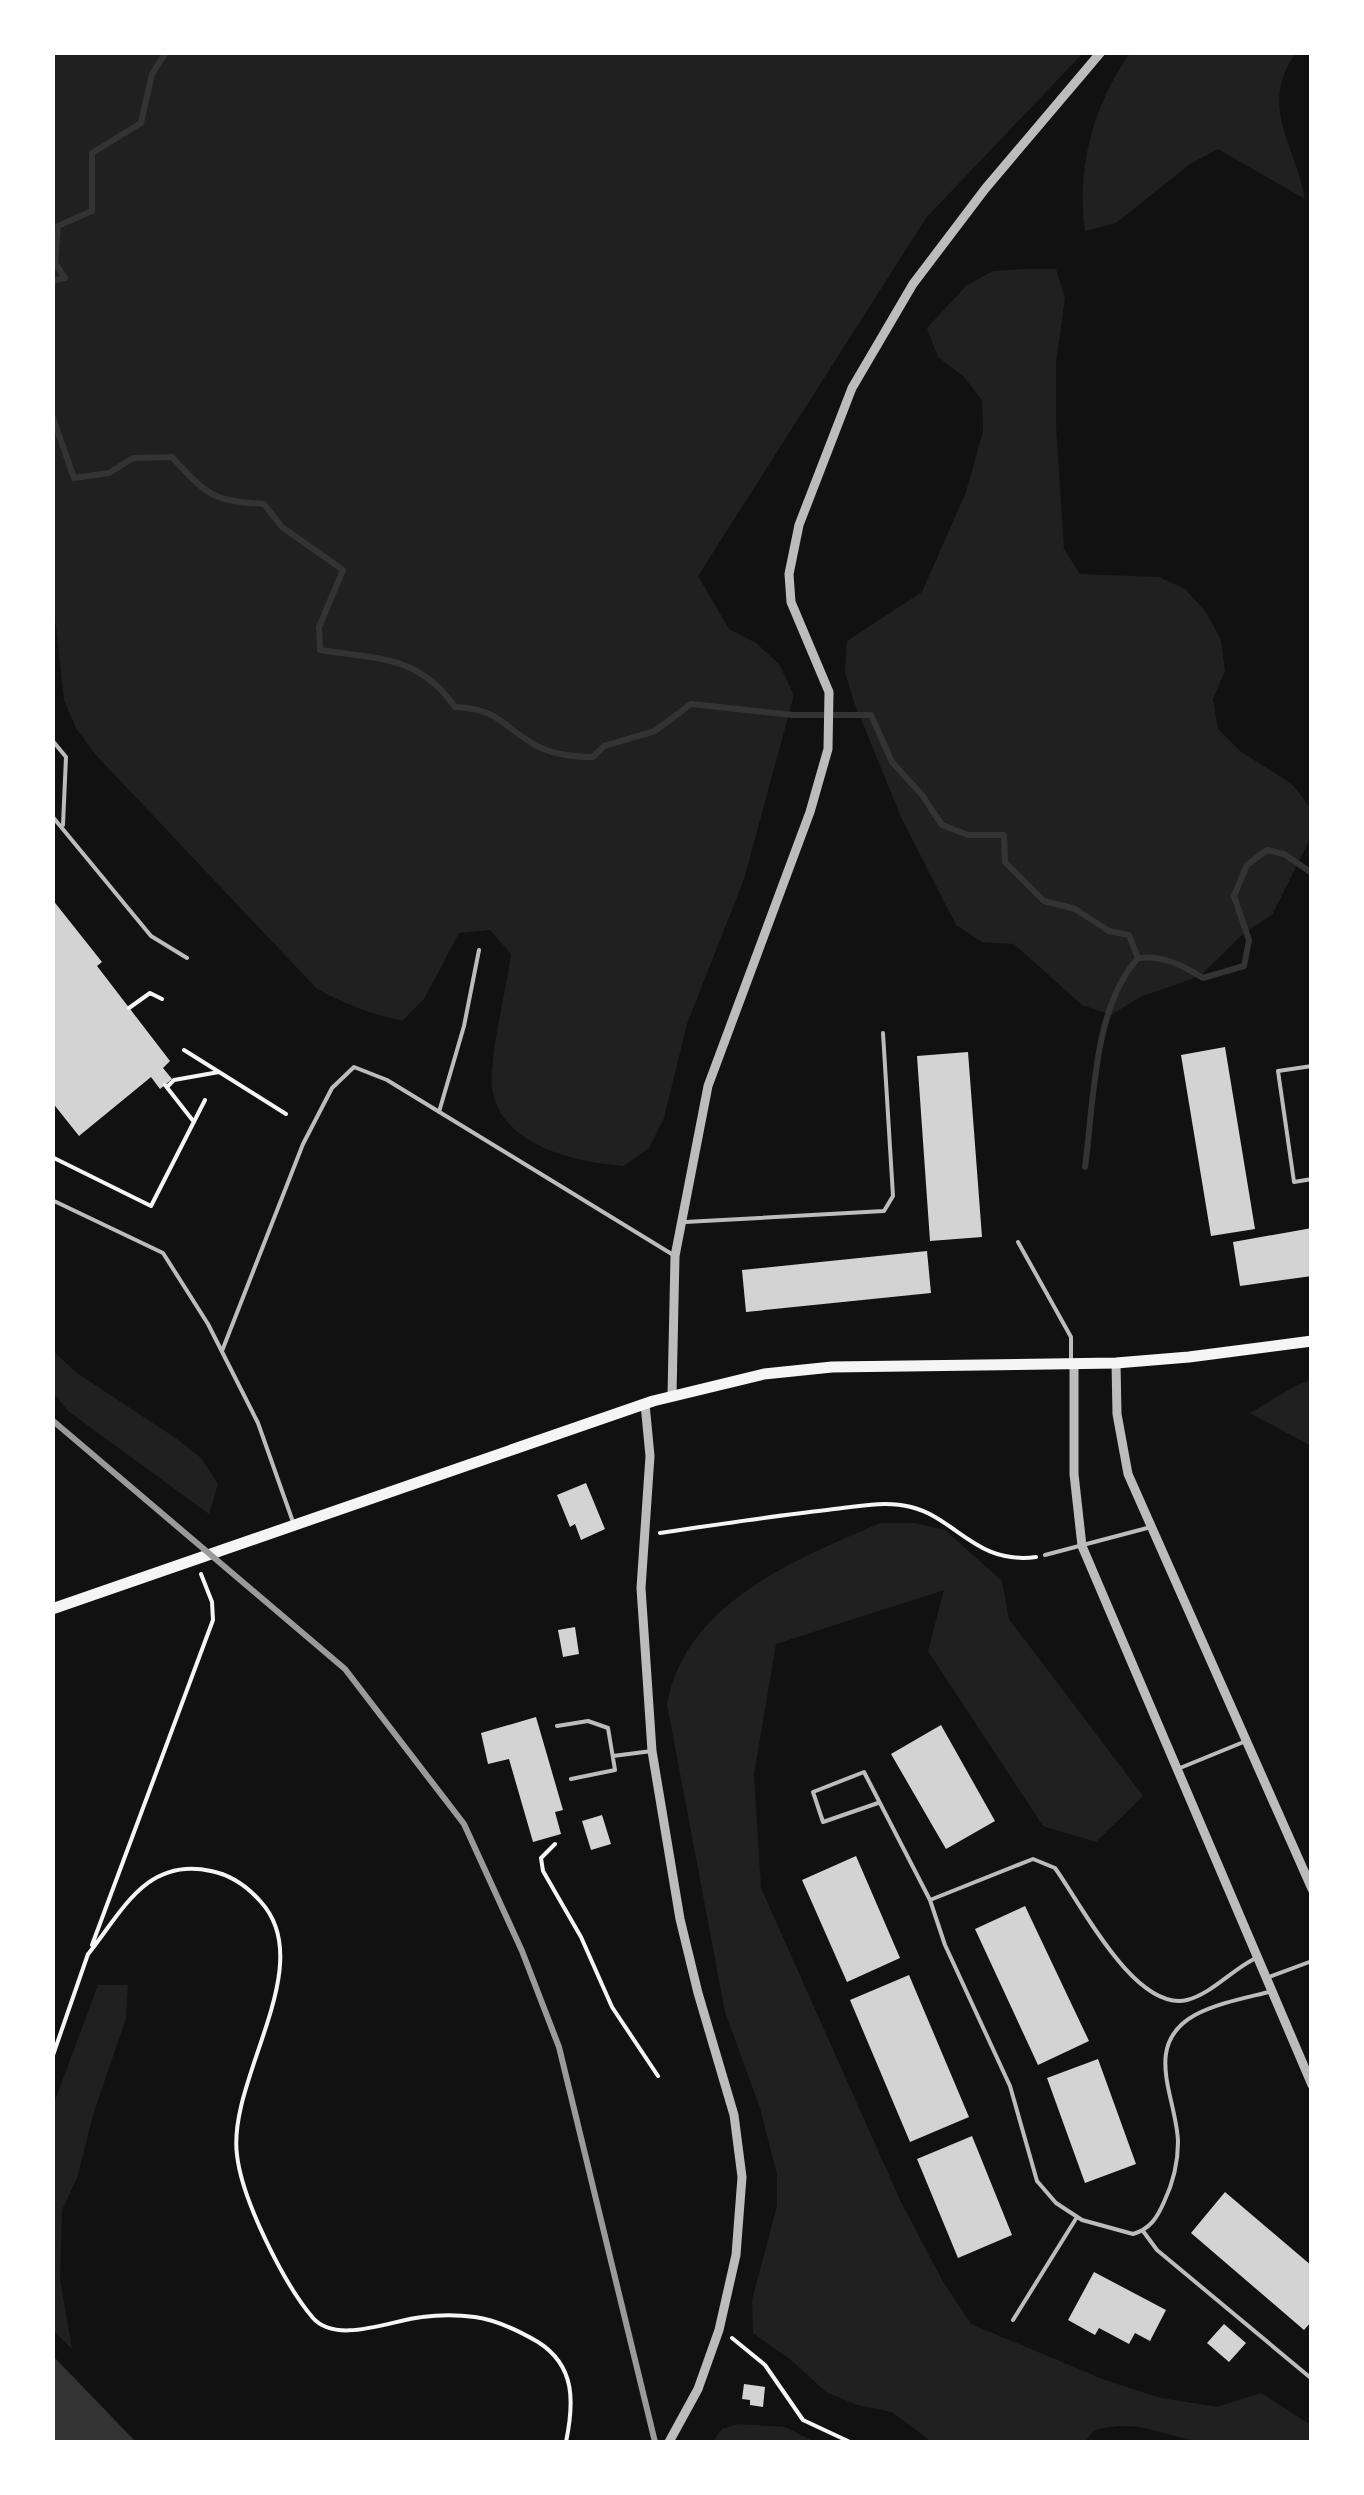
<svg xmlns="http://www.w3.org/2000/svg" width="1364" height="2495" font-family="Helvetica,sans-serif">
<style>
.green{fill:#202020}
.water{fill:#333}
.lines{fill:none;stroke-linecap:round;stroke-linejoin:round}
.stream{stroke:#333;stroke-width:6}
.building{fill:#d3d3d3}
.path{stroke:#f5f5f5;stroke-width:4}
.service{stroke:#bcbcbc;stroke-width:4}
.minor{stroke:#bcbcbc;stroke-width:9}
.secondary{stroke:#f5f5f5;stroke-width:11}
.rail{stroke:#9a9a9a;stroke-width:6}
</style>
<rect width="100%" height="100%" fill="#111"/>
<!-- green -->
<path class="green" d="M 52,53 L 1083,53 L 926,218 L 698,576 L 729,629 L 756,643 L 779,664 L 794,695 L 744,879 L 687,1024 L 664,1118 L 649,1148 L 624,1166 C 568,1162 484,1141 492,1069 C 495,1031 506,992 511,954 L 490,930 L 459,933 L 424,999 L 402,1021 C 371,1014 345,1004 317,989 L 95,754 L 76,728 L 64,700 L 52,590 Z
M 1130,53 L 1296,53 C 1258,105 1295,144 1305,199 L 1218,149 L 1190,164 L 1116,223 L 1085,231 C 1076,167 1094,104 1130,53 Z
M 1025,269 L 1056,269 L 1065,298 L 1056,362 L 1056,425 L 1064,549 L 1080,574 L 1159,577 L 1185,589 L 1206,612 L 1221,640 L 1225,671 L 1213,699 L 1218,729 L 1240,751 L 1292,784 L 1310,807 L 1311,837 L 1272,915 L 1245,932 L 1200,976 L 1140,997 L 1111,1015 L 1082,1005 L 1014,944 L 982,942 L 956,925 L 901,817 L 854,702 L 845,672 L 847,641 L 922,592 L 966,492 L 983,431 L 982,400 L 963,376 L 938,357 L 927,328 L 967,285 L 993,271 Z
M 52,1350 L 77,1373 L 177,1439 L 201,1458 L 218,1484 L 209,1514 L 68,1411 L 53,1392 Z
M 1311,1380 L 1311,1446 L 1250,1413 L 1297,1385 Z
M 880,1523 L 914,1523 L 945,1530 L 1002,1581 L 1009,1619 L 1143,1796 L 1096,1842 L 1043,1826 L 928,1651 L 944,1590 L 776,1644 L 754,1774 L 761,1888 L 901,2202 L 942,2280 L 971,2324 L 1105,2380 L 1161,2398 L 1217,2407 L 1261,2393 L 1311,2425 L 1311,2442 C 1277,2443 1243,2444 1209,2442 C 1167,2440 1140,2416 1093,2431 L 1085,2442 L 932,2442 L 892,2412 L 857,2405 L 826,2392 L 791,2360 L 753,2333 L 752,2300 L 777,2206 L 777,2174 L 760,2108 L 725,2012 L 667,1704 C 686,1602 795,1560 880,1523 Z
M 98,1985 L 128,1985 L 126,2018 L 93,2115 L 77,2178 L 62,2210 L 60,2279 L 72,2349 L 53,2330 L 53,2106 Z
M 737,2424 L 785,2427 L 815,2442 L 712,2442 L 722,2429 Z"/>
<!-- water -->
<path class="water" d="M 53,2356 L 136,2442 L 53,2442 Z"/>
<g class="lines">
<!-- stream -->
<path class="stream" d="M 52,281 L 65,278 L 55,263 L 58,226 L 92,211 L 92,153 L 141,123 L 152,74 L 166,52
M 52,415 L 74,478 L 109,473 L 133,458 L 172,457 C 207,495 212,501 264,504 L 282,527 L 343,570 L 319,627 L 320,650 C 377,659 419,655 455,707 C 502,709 502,728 539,747 C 556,755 575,757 593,757 L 604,746 L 655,731 L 691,704 L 793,715 L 871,715 L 892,762 L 922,795 L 942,825 L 968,835 L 1004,835 L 1005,862 L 1044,901 L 1075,909 L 1109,931 L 1129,935 L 1138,958 C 1163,955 1182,965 1203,978 L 1244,966 L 1249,940 L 1234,896 L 1247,865 L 1267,850 L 1284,854 L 1312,873
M 1085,1167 C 1094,1102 1093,1008 1138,958"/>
</g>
<!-- building -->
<path class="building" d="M 52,899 L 102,962 L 97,966 L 170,1061 L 163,1068 L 172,1079 L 160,1089 L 151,1077 L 79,1136 L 52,1102 Z
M 1225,1047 L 1255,1229 L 1211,1236 L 1181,1055 Z
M 968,1052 L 982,1237 L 930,1241 L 917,1056 Z
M 1312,1228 L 1312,1276 L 1240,1286 L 1233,1242 Z
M 927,1251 L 931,1293 L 746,1312 L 742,1270 Z
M 586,1483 L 605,1529 L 581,1540 L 575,1524 L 570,1527 L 557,1495 Z
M 575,1627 L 579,1654 L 563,1657 L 558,1630 Z
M 536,1717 L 563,1810 L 555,1812 L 561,1834 L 533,1842 L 509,1759 L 488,1764 L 481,1733 Z
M 941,1725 L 995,1821 L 946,1849 L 891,1754 Z
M 602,1815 L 611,1844 L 591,1850 L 582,1821 Z
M 856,1856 L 900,1958 L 847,1982 L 802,1880 Z
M 1025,1906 L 1089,2041 L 1038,2065 L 975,1929 Z
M 909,1975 L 969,2117 L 910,2142 L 850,2000 Z
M 1098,2059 L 1136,2164 L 1085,2183 L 1047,2078 Z
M 972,2136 L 1012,2235 L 958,2258 L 917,2159 Z
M 1225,2192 L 1312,2266 L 1312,2321 L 1304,2330 L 1191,2233 Z
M 1094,2272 L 1166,2310 L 1150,2341 L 1135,2333 L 1129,2344 L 1099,2328 L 1095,2335 L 1068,2320 Z
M 1224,2324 L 1246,2343 L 1229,2362 L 1207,2343 Z
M 744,2384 L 765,2387 L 763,2407 L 750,2405 L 750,2400 L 742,2399 Z"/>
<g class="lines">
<!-- path -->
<path class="path" d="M 129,1008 L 150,993 L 162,999
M 184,1050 L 286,1114
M 165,1085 L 194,1122
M 167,1087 L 174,1080 L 219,1072
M 52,1157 L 151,1206 L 205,1100
M 660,1533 C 715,1525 771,1516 827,1510 C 854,1507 884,1500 911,1507 C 956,1518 976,1565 1036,1557
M 555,1844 L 541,1858 L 543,1871 L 581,1937 L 612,2007 L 658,2076
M 92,1945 L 213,1620 L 212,1602 L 201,1574
M 89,1953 C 123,1910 147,1857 211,1871 C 231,1875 247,1886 261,1902 C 319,1966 227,2079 237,2155 C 242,2200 284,2284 313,2318 C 337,2345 392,2320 422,2317 C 438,2315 459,2315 475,2317 C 497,2320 519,2331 538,2342 C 576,2366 574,2403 566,2442
M 52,2058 L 88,1954
M 732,2338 L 765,2365 L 803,2420 L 850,2442"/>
<!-- service -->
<path class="service" d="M 52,740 L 66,757 L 63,825
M 52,816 L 151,936 L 187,958
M 1312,1066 L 1278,1071 L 1294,1182 L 1312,1179
M 439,1112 L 464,1026 L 479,950
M 52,1200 L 163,1253 L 208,1324 L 258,1423 L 293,1522
M 685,1222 L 884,1211 L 893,1196 L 883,1033
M 1018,1242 L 1071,1337 L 1071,1358
M 222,1351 L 303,1144 L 332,1088 L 354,1067 L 387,1080 L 675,1256
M 1045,1555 L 1151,1527
M 557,1726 L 588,1721 L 608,1728 L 615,1770 L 571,1779
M 613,1756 L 652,1751
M 1180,1768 L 1246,1741
M 878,1803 L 823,1822 L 813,1792 L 864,1772 L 930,1900 L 945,1945 L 1010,2086 L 1037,2181 L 1056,2203 L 1082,2220 L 1133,2234 C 1150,2229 1157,2218 1164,2202 C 1173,2183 1178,2163 1178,2142 C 1177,2098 1141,2045 1195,2015 C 1218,2003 1245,1998 1269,1992
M 930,1900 L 1033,1859 L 1055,1868 C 1081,1904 1135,2012 1187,2000 C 1211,1994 1232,1970 1254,1959
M 1269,1977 L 1312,1961
M 1143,2231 L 1157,2250 L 1312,2379
M 1013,2320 L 1077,2217"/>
<!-- minor -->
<path class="minor" d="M 1116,1363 L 1117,1414 L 1128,1474 L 1312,1889
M 1074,1365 L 1074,1474 L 1082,1546 L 1312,2085
M 672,1395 L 675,1256 L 708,1086 L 810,812 L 828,749 L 829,692 L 791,602 L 789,574 L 799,525 L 852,388 L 913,284 L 985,189 L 1101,52
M 645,1404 L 650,1456 L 641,1588 L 652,1751 L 680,1919 L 698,1993 L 734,2115 L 742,2177 L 736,2255 L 719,2330 L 698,2389 L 669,2442"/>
<!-- secondary -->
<path class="secondary" d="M 52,1609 L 653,1401 L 764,1374 L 832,1367 L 1116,1363 L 1189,1357 L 1312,1341"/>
<!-- rail -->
<path class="rail" d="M 52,1420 L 345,1669 L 464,1824 L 522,1951 L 559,2047 L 655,2442"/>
</g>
<!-- border -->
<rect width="1364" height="2495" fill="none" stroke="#ffffff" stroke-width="110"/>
</svg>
